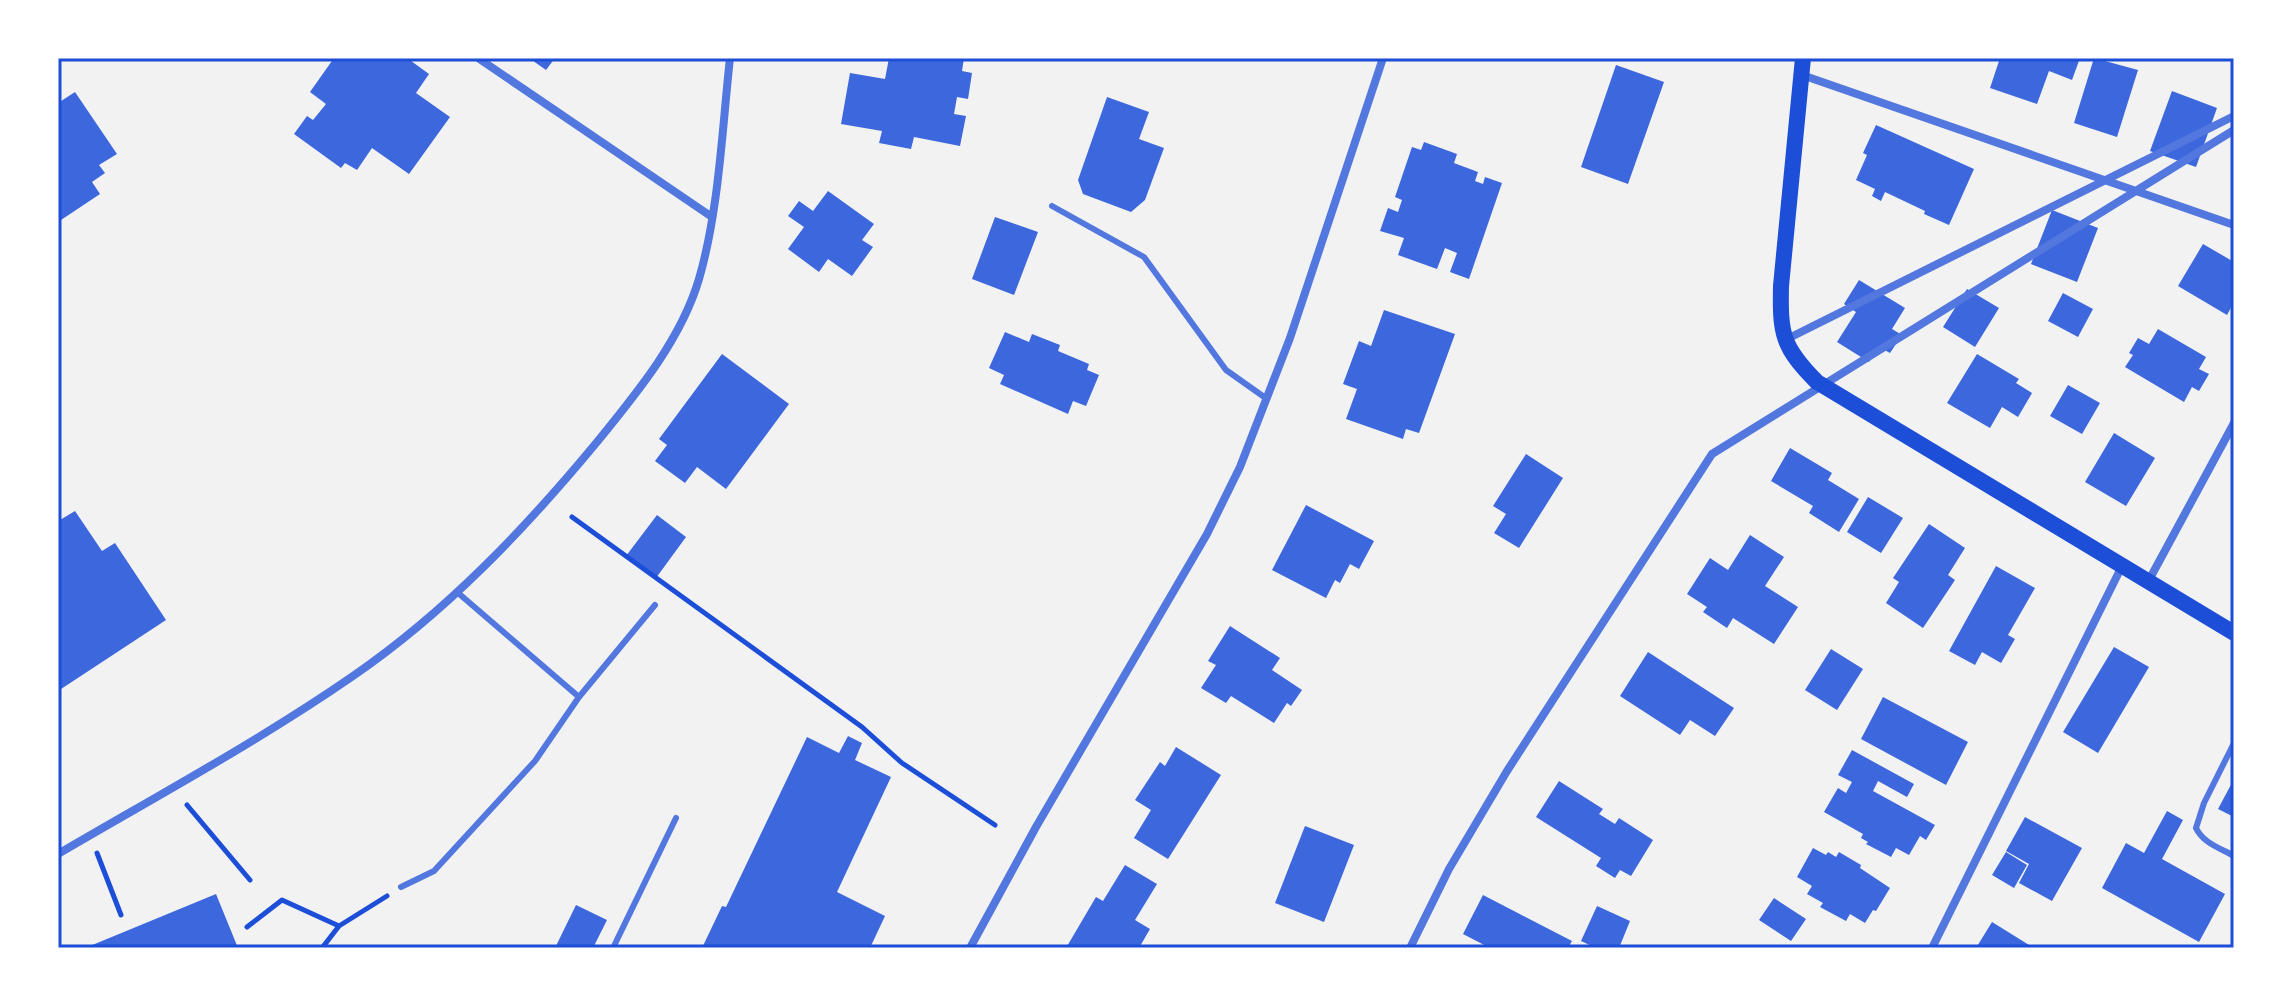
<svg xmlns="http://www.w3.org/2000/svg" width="2292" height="1006" font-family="'IBM Plex Sans',sans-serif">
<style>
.building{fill:#3d67dc}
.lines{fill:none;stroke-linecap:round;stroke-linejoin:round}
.path{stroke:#1d4ed8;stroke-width:5}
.service{stroke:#5277de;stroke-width:6}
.minor{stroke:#5277de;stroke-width:8}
.secondary{stroke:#1d4ed8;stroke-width:16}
.neatline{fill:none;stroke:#1d4ed8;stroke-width:3}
</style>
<rect width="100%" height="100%" fill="#f2f2f2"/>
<!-- building -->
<path class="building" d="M 334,58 L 407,58 L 429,74 L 416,93 L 450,117 L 409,174 L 372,148 L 357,170 L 345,163 L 341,168 L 294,134 L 307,116 L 313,120 L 326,104 L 310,92 Z
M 529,58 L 555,58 L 546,70 Z
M 889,58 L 964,58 L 962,71 L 972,73 L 968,99 L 957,97 L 954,114 L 966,116 L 960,146 L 914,137 L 911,149 L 879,143 L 882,131 L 841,124 L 850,73 L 885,79 Z
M 2000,58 L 2080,58 L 2072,80 L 2049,71 L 2037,104 L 1990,88 Z
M 2094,58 L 2138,70 L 2117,137 L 2074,123 Z
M 1616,65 L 1664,82 L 1628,184 L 1581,167 Z
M 2172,91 L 2217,108 L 2196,167 L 2150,151 Z
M 75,92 L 117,154 L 99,165 L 105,173 L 92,182 L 100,194 L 58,222 L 58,103 Z
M 1107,97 L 1149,112 L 1139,139 L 1164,148 L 1145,200 L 1131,212 L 1083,194 L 1078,180 Z
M 1876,125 L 1974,169 L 1949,225 L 1924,214 L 1925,211 L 1885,192 L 1881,201 L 1872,196 L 1875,189 L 1856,180 L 1867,155 L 1863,153 Z
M 1424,142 L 1457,154 L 1454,163 L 1478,172 L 1475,181 L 1483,184 L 1485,177 L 1502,183 L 1469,279 L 1450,272 L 1457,253 L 1445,248 L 1437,269 L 1398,255 L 1404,238 L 1380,231 L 1388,208 L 1398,212 L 1402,200 L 1395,197 L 1412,147 L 1421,150 Z
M 828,191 L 874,224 L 862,240 L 873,247 L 852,276 L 828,259 L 819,272 L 788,249 L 804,227 L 788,216 L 799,201 L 813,211 Z
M 2052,210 L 2098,228 L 2077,282 L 2031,264 Z
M 995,217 L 1038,232 L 1014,295 L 972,279 Z
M 2203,244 L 2234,262 L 2234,302 L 2227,315 L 2178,286 Z
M 1859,280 L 1905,308 L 1892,329 L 1902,335 L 1890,353 L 1879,347 L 1869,362 L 1837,342 L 1856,312 L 1844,304 Z
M 1967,289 L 1999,308 L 1975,347 L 1943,327 Z
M 2063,293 L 2093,309 L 2078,337 L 2048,321 Z
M 1384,310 L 1455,334 L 1419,433 L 1406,429 L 1403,439 L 1346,419 L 1357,389 L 1343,384 L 1359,341 L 1371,346 Z
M 2158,329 L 2206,357 L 2199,369 L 2209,374 L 2199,391 L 2192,387 L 2184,402 L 2125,367 L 2133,355 L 2129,353 L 2138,338 L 2149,344 Z
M 1005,332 L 1029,342 L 1032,334 L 1060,345 L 1058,351 L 1089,364 L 1087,370 L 1099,375 L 1086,406 L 1073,401 L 1068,414 L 1000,384 L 1004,375 L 989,368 Z
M 722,354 L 789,404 L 726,489 L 697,467 L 685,483 L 655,461 L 667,445 L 659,439 Z
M 1977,354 L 2019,379 L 2016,383 L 2032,393 L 2018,417 L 2002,407 L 1990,428 L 1947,403 Z
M 2068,385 L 2100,403 L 2082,434 L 2050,416 Z
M 2114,433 L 2155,458 L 2126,506 L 2085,482 Z
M 1790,448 L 1832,473 L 1828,480 L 1859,499 L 1839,532 L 1809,513 L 1813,506 L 1771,481 Z
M 1526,454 L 1563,478 L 1519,548 L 1494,533 L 1506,514 L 1493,506 Z
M 1868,497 L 1903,518 L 1881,553 L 1847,532 Z
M 1306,505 L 1374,541 L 1359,569 L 1350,564 L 1340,583 L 1335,580 L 1326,598 L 1272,570 Z
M 75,511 L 102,551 L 115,543 L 166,620 L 58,691 L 58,517 L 60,520 Z
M 657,515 L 686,537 L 656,578 L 626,556 Z
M 1929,524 L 1965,548 L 1948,575 L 1955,580 L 1923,628 L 1886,603 L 1899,582 L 1893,578 Z
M 1750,535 L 1784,557 L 1765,586 L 1798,607 L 1774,644 L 1733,618 L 1727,628 L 1703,612 L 1707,607 L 1687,594 L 1710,558 L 1728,570 Z
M 1996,566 L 2035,588 L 2008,635 L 2015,639 L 2001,663 L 1982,652 L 1975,665 L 1949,651 Z
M 1230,626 L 1280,658 L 1272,670 L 1302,690 L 1291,706 L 1287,703 L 1274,723 L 1231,696 L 1226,703 L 1201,688 L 1216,665 L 1208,661 Z
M 2114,647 L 2149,667 L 2098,753 L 2063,732 Z
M 1831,649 L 1863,669 L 1837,710 L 1805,690 Z
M 1648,652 L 1734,708 L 1715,736 L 1690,720 L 1680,735 L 1620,696 Z
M 1883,697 L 1968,742 L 1946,785 L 1861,739 Z
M 848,736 L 862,743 L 855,760 L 891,777 L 837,892 L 885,916 L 870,948 L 702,948 L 722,906 L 726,907 L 807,737 L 839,753 Z
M 1176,747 L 1221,775 L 1168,859 L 1134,838 L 1151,810 L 1135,800 L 1160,762 L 1165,766 Z
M 1852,750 L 1914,784 L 1907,797 L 1878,781 L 1873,791 L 1935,825 L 1926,840 L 1920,836 L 1909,855 L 1896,848 L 1891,857 L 1866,844 L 1868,842 L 1861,838 L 1863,834 L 1824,812 L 1838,788 L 1846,793 L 1852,782 L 1838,775 Z
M 2234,779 L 2234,817 L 2218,809 Z
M 1559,781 L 1603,809 L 1599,814 L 1615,824 L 1619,818 L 1653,840 L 1631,876 L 1620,870 L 1615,878 L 1596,866 L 1601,858 L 1536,817 Z
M 2167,811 L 2183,820 L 2162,859 L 2225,894 L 2199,942 L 2102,888 L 2126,843 L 2144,853 Z
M 2025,817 L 2082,848 L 2052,901 L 2019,883 L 2029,864 L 2006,851 Z
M 1305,826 L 1354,845 L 1324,922 L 1275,903 Z
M 1813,848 L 1826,855 L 1828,852 L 1836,857 L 1839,852 L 1861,865 L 1860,868 L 1890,888 L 1876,911 L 1873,910 L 1865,923 L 1850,914 L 1846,921 L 1820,907 L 1823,903 L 1807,894 L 1812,886 L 1797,877 Z
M 2006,852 L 2027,865 L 2014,888 L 1992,875 Z
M 1125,865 L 1157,884 L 1135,920 L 1150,929 L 1139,948 L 1066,948 L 1096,897 L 1103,901 Z
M 216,894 L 238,948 L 85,948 Z
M 1483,895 L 1572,941 L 1568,948 L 1490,948 L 1463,934 Z
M 1774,898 L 1806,919 L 1791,941 L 1759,920 Z
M 576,905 L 607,920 L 593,948 L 555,948 Z
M 1597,906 L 1630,921 L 1619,948 L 1596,948 L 1581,941 Z
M 1992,922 L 2034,948 L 1976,948 Z"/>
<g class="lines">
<!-- path -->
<path class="path" d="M 572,517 L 862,727 L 902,763 L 995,825
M 187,805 L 250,880
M 97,853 L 121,915
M 247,927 L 282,900 L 339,926 L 387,896
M 322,948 L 339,926"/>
<!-- service -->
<path class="service" d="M 1052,206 L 1144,257 L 1226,370 L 1267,399
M 579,697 L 655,605
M 2234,743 L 2204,803 L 2196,828 C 2203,843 2220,848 2234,856
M 401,887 L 434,871 L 535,761 L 579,697 L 457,592
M 613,948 L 676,818"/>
<!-- minor -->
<path class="minor" d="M 478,58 L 712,217
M 1802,75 L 2234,225
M 1785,340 L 2234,116
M 2148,582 L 2234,423
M 58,854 C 157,796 259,741 353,676 C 446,612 525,529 597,442 C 636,394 681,340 699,279 C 719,210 722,130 730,58
M 970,948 L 1036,827 L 1207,534 L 1240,467 L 1290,338 L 1383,58
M 1410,948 L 1449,869 L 1507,771 L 1712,454 L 2234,130
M 1932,948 L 2122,566"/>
<!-- secondary -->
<path class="secondary" d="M 1803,58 L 1781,286 C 1780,334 1782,347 1817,382 L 2234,633"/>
</g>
<!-- border -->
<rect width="2292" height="1006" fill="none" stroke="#ffffff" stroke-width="120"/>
<rect x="60" y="60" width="2172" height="886" class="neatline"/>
</svg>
